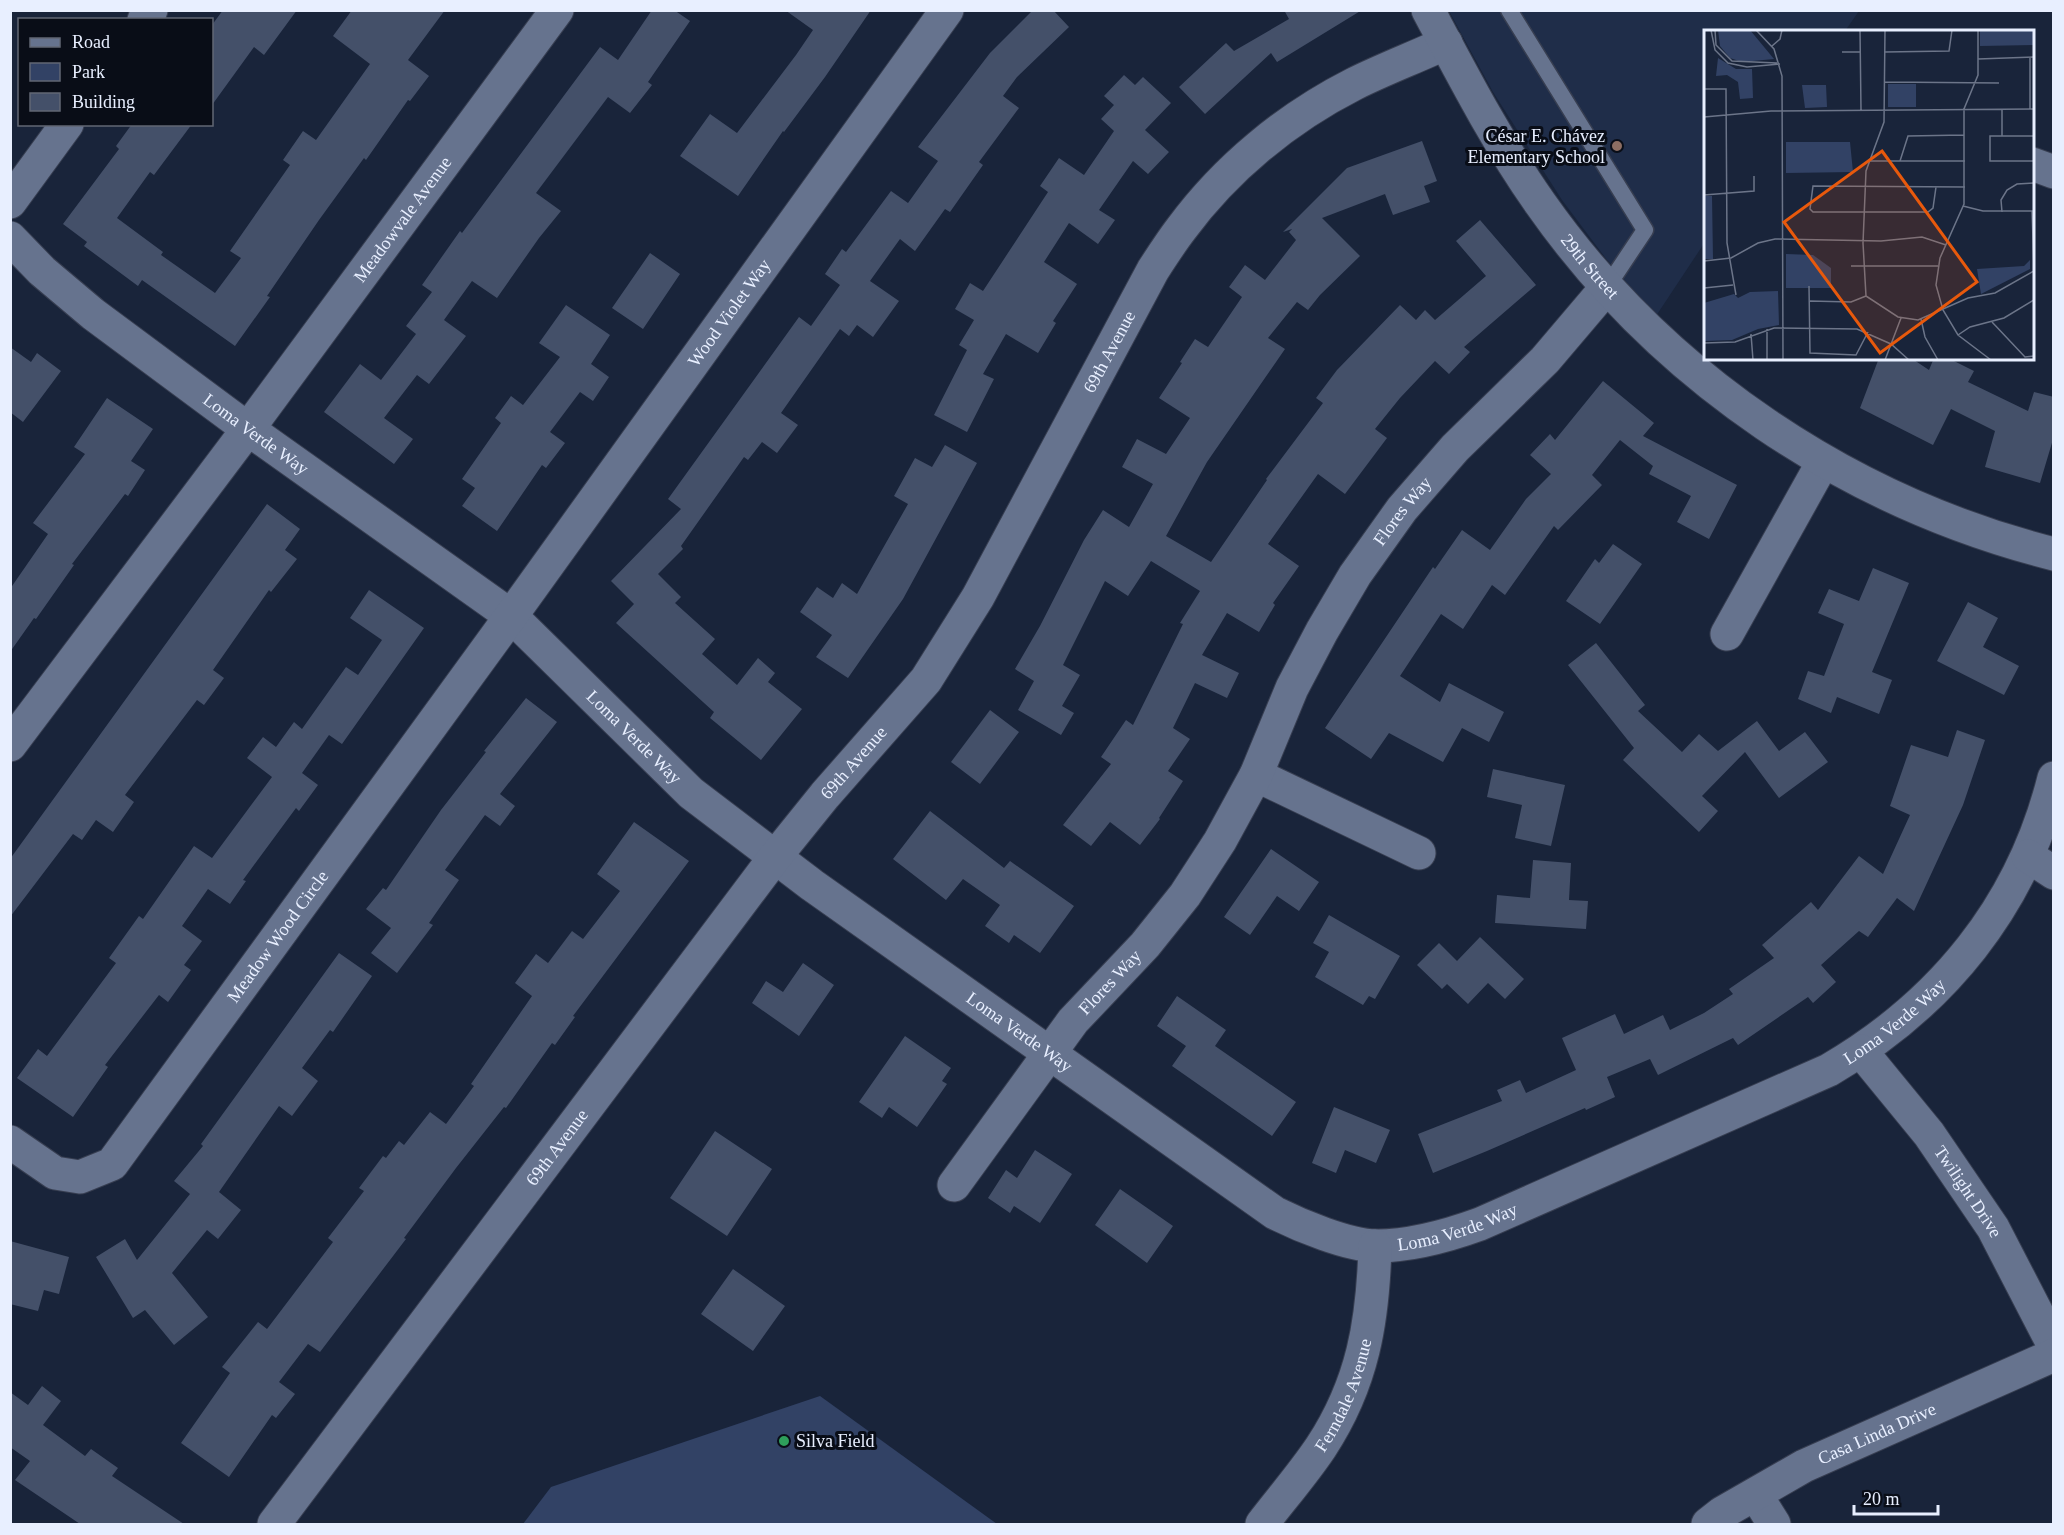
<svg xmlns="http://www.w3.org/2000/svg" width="2064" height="1535" font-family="'Times New Roman',serif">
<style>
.built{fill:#1f2d49}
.green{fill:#324265}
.building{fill:#445069}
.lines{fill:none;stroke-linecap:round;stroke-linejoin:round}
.service-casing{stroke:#373e51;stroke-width:19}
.minor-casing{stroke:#373e51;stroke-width:35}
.tertiary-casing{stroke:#373e51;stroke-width:35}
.service{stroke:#66738e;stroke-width:16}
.minor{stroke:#66738e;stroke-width:33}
.tertiary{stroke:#66738e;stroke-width:33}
.education-dot{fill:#8d6e63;stroke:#090d17;stroke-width:2}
.leisure-dot{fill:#2e9e5b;stroke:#090d17;stroke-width:2}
.labels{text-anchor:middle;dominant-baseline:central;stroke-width:6;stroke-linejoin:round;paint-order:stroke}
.poi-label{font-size:18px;fill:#e8efff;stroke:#090d17;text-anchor:end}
.street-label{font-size:18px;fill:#e8efff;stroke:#090d17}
.inset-road{fill:none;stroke:#6c7589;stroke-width:1.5}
.view{fill:#e8590c;fill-opacity:0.15;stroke:#e8590c;stroke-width:3}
.inset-edge{fill:none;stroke:#e8efff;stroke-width:3}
</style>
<rect width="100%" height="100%" fill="#19243a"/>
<!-- built -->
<path class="built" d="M 1449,11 L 1859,11 L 1845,31 L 1706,32 L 1705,242 L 1656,316 L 1607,260 L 1562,200 L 1493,92 Z"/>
<!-- green -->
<path class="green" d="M 820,1396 L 997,1524 L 523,1524 L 551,1487 Z"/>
<!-- building -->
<path class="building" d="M 223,10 L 297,10 L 264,55 L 254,47 L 212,105 L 212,25 Z
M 352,10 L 445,10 L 408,60 L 429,76 L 410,101 L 408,100 L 366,160 L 364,158 L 319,220 L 267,296 L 270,297 L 235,346 L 142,280 L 138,286 L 84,246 L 87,242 L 63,224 L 119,149 L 116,146 L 132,124 L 192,124 L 154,175 L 150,172 L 117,218 L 163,252 L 161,255 L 215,293 L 241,258 L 230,251 L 290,165 L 283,160 L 303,131 L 316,140 L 370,64 L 333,36 Z
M 652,10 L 674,10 L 690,21 L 648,82 L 652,85 L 630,113 L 608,97 L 536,193 L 561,211 L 539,238 L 497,298 L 472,281 L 444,320 L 466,336 L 429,384 L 417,375 L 384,418 L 413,439 L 394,464 L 324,412 L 360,364 L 381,380 L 416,334 L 406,326 L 432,292 L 422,285 L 460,231 L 462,233 L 600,47 L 618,60 Z
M 785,10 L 871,10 L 825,77 L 784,132 L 783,131 L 738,196 L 680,156 L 710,114 L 737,133 L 796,55 L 813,30 Z
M 1033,10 L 1053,10 L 1069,27 L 1017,77 L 1003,96 L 1019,108 L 979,162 L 983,165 L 950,212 L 945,209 L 915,251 L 900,239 L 870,281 L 899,301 L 873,337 L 857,325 L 849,336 L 840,329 L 781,413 L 798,425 L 777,453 L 762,442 L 748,460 L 744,457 L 681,546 L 683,549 L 658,574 L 681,597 L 675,603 L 715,639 L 702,654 L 737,685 L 758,658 L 775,673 L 768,682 L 802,709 L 761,760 L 710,718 L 714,712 L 616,623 L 634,604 L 611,581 L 681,509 L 668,499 L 799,317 L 811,326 L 840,285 L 825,274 L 842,249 L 846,252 L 891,191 L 908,203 L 938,161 L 918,147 L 990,53 Z
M 1284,10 L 1362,10 L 1277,62 L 1271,53 L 1205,114 L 1179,87 L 1226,43 L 1234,51 L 1289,19 Z
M 1124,75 L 1135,85 L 1143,77 L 1171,103 L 1145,130 L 1169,152 L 1148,174 L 1133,161 L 1099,210 L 1115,220 L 1098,244 L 1069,223 L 1044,262 L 1077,284 L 1053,321 L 1056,323 L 1038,353 L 1006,334 L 983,374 L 994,379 L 967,432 L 934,415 L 967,350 L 959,345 L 974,320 L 955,309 L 970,283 L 983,291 L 1048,192 L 1040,186 L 1059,158 L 1084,175 L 1114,131 L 1101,119 L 1114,105 L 1104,96 Z
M 1422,141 L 1437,181 L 1424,186 L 1430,202 L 1393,215 L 1385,194 L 1322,218 L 1360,256 L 1320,295 L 1308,310 L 1297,302 L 1268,338 L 1285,349 L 1207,462 L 1166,536 L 1211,562 L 1267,480 L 1266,479 L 1323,403 L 1316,398 L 1337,370 L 1400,305 L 1416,320 L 1425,310 L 1435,320 L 1486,276 L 1456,241 L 1480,220 L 1536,285 L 1464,347 L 1470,352 L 1449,374 L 1435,361 L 1400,398 L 1375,429 L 1387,438 L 1345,494 L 1318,474 L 1268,544 L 1299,566 L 1273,603 L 1275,605 L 1259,632 L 1227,613 L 1202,655 L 1239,673 L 1227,698 L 1195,683 L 1173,728 L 1190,739 L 1168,771 L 1183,781 L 1159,818 L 1160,819 L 1140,845 L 1110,822 L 1091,846 L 1063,825 L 1111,764 L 1101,757 L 1126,720 L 1133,725 L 1183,624 L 1180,623 L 1200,591 L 1151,561 L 1128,596 L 1105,581 L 1063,665 L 1080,675 L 1062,706 L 1074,713 L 1061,735 L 1018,710 L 1034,681 L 1015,669 L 1040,626 L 1084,540 L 1103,510 L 1129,527 L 1153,484 L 1122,467 L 1137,439 L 1166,454 L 1190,418 L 1159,398 L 1182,363 L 1180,362 L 1195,339 L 1208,347 L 1242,297 L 1229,287 L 1245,265 L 1265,280 L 1296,240 L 1289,232 L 1292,229 L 1283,232 L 1347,168 Z
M 650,253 L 680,274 L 643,329 L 612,308 Z
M 566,305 L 610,335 L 591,364 L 609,377 L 593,401 L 580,392 L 550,432 L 565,443 L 546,468 L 542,465 L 497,531 L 462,506 L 475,488 L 462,479 L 501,423 L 495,418 L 511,396 L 523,405 L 560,357 L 539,343 Z
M 10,347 L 31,362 L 37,353 L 61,371 L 23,422 L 10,412 Z
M 1879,358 L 1911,358 L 1929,370 L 1934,358 L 1948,358 L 1974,371 L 1968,382 L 2028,411 L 2034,392 L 2054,397 L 2054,436 L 2040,483 L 1985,467 L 1995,431 L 1951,409 L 1933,445 L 1860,408 Z
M 1603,381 L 1654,423 L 1643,436 L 1737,485 L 1709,539 L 1677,522 L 1691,496 L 1649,474 L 1653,466 L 1620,440 L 1592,475 L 1602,485 L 1558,530 L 1554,526 L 1505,595 L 1492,585 L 1463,629 L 1441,614 L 1400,676 L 1440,702 L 1449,683 L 1504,712 L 1489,742 L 1462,728 L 1443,762 L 1389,733 L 1371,759 L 1325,728 L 1433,567 L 1435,569 L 1462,530 L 1490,550 L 1526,499 L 1551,474 L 1530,455 L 1550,434 L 1555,440 Z
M 107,398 L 153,429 L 131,461 L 145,470 L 128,496 L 125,494 L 72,564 L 74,565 L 36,619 L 34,618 L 10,652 L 10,589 L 48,534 L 33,523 L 85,454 L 74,447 Z
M 945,445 L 977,463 L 903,599 L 848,678 L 816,657 L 832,635 L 800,612 L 817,587 L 833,598 L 842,583 L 857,594 L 908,504 L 894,496 L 915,458 L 932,467 Z
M 267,504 L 300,529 L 285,550 L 297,559 L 271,592 L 269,590 L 213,670 L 224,678 L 204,705 L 197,700 L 125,795 L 134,802 L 113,832 L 96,820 L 82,840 L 73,834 L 10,917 L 10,859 Z
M 1613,544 L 1642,564 L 1600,624 L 1566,601 L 1595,559 L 1599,563 Z
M 1873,568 L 1909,583 L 1872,672 L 1892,680 L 1879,714 L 1837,697 L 1831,713 L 1798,699 L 1808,671 L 1824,676 L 1844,624 L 1818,613 L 1829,589 L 1859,601 Z
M 369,590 L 424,628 L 342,744 L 329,735 L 302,773 L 318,785 L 299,811 L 296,808 L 243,880 L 246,881 L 230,904 L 208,889 L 182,926 L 202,941 L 184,965 L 191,970 L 168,1002 L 159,995 L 105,1065 L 108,1067 L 73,1117 L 17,1078 L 38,1049 L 47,1056 L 116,963 L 109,958 L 139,916 L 143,919 L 194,846 L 212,858 L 272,777 L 247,758 L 263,737 L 276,747 L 294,722 L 302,729 L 346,667 L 358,675 L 382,640 L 350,618 Z
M 1968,602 L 1998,618 L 1983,647 L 2019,666 L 2004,695 L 1937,661 Z
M 1596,643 L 1645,705 L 1638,711 L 1682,752 L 1699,734 L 1718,751 L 1757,721 L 1779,751 L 1805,732 L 1828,762 L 1779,798 L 1745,752 L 1702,796 L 1718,811 L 1699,832 L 1623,760 L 1634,748 L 1568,665 Z
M 526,698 L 557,722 L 500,794 L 515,806 L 500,826 L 485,815 L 445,870 L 459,880 L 429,923 L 433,925 L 397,973 L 371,953 L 391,928 L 366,909 L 383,888 L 386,890 L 441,810 L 486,752 L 484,751 Z
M 990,710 L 1019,732 L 980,784 L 951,762 Z
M 1957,730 L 1985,740 L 1963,805 L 1914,911 L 1897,898 L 1868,937 L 1859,931 L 1821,965 L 1836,982 L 1813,1003 L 1808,997 L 1738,1045 L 1733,1038 L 1658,1075 L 1650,1059 L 1607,1077 L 1615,1097 L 1586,1110 L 1585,1108 L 1487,1151 L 1433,1173 L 1418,1134 L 1502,1101 L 1497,1090 L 1520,1080 L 1526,1093 L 1576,1070 L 1562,1038 L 1615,1014 L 1624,1034 L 1663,1015 L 1670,1030 L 1704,1013 L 1733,994 L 1729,989 L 1774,958 L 1762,945 L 1811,902 L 1818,910 L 1859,856 L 1883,874 L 1910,815 L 1890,806 L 1911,745 L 1948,757 Z
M 1493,769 L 1565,785 L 1551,846 L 1515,838 L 1522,805 L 1487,797 Z
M 930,811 L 1004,868 L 1010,861 L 1074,906 L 1040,953 L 1014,935 L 1009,943 L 985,926 L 1000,905 L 963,879 L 946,900 L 893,859 Z
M 634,822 L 689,861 L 573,1016 L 575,1017 L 555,1045 L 552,1043 L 506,1108 L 504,1107 L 456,1168 L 404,1238 L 406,1239 L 320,1352 L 308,1344 L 279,1382 L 295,1394 L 276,1418 L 272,1415 L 229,1477 L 181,1443 L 230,1373 L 222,1367 L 258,1322 L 267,1329 L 333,1242 L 328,1238 L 364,1191 L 359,1188 L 383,1156 L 386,1158 L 399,1141 L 404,1145 L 430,1112 L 446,1124 L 474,1086 L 471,1084 L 532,996 L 515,983 L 536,954 L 548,963 L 572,931 L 583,939 L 620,891 L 597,874 Z
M 1271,849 L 1319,882 L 1299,911 L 1277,896 L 1250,935 L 1224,917 Z
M 1533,860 L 1571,863 L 1569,900 L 1588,901 L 1586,929 L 1495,923 L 1497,895 L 1530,898 Z
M 1329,915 L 1400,956 L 1375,999 L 1369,996 L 1363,1005 L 1315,977 L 1329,952 L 1313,943 Z
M 1480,937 L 1524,979 L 1505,999 L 1488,983 L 1468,1004 L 1447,984 L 1442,989 L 1417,965 L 1439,943 L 1457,961 Z
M 339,953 L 372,976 L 333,1032 L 330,1030 L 302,1068 L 318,1081 L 292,1116 L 279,1106 L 219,1192 L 241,1210 L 218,1239 L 207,1230 L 172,1273 L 208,1317 L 174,1345 L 145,1310 L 133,1318 L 96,1257 L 125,1239 L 137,1260 L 190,1194 L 174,1181 L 203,1146 L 201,1144 Z
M 803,963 L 834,985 L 799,1036 L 752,1003 L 766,981 L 783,992 Z
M 1177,996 L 1226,1030 L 1215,1046 L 1296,1102 L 1272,1136 L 1172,1066 L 1186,1046 L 1157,1026 Z
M 905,1036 L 951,1068 L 942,1081 L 947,1084 L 917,1127 L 889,1107 L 882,1118 L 859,1102 Z
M 1334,1107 L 1390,1130 L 1376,1163 L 1345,1150 L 1336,1173 L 1312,1163 Z
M 715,1131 L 772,1169 L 727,1236 L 670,1198 Z
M 1035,1150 L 1072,1174 L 1040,1223 L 1014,1206 L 1010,1213 L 988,1198 L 1006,1170 L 1017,1178 Z
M 1120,1189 L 1173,1226 L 1147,1263 L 1095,1225 Z
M 10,1241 L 69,1257 L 59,1294 L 44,1290 L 38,1311 L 10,1304 Z
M 733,1269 L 785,1306 L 753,1351 L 701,1314 Z
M 42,1386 L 61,1401 L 43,1425 L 85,1456 L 91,1449 L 118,1468 L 112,1476 L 184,1524 L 80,1524 L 15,1480 L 30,1461 L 10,1447 L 10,1392 L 28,1405 Z"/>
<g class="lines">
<!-- service casing -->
<g class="service-casing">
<path id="service" d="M 1509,10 L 1645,230 L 1607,287"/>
</g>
<!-- minor casing -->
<g class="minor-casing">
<g id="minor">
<path d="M 144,20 L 151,10"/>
<path d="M 2032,164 L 2054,172"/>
<path d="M 10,202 L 67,124"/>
<path id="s1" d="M 10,238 L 42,271 L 93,314 L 248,429 L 511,616 L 691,793 L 812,885 L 1275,1213 C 1301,1226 1347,1245 1376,1246 C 1411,1246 1447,1236 1480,1224 L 1829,1070 C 1942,1004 2022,906 2054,778"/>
<path d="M 1727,634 L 1823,462"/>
<path id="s2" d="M 10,745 L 248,429 L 557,10"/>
<path d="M 1256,775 L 1419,853"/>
<path d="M 2028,856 L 2054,873"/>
<path id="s3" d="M 1861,1051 L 1929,1134 L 1993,1228 L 2054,1346"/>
<path id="s4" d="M 10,1142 L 55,1173 L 80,1177 L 112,1164 L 511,616 L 947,10"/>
<path id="s5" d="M 954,1185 L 1073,1021 L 1145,945 L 1185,895 L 1220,841 L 1256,775 L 1292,688 L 1322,631 L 1355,575 L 1402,509 L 1455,448 L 1545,360 L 1607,287"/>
<path d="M 1756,1495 L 1774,1524"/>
<path id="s6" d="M 274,1524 L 775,857 L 825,795 L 926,680 L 978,597 L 1153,270 C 1162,256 1171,242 1181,229 C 1226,168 1287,118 1354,84 C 1384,69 1416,57 1446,43"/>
<path id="s7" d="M 1262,1524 C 1281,1499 1303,1474 1321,1447 C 1363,1383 1373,1321 1375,1246"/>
<path id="s8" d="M 1708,1524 L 1722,1513 L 1804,1466 L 2054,1355"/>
</g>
</g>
<!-- tertiary casing -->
<g class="tertiary-casing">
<g id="tertiary">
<path id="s9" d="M 1428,10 C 1463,76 1497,142 1540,203 C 1662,377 1848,502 2054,554"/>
</g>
</g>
<!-- service -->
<use href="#service" class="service"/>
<!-- minor -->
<use href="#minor" class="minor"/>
<!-- tertiary -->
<use href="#tertiary" class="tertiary"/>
</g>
<!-- markers -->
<circle class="education-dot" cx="1617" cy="146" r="6"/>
<circle class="leisure-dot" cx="784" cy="1441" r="6"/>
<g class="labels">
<!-- poi labels -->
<g class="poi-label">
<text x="1605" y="136">César E. Chávez<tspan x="1605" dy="21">Elementary School</tspan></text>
<text x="796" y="1441" text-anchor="start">Silva Field</text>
</g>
<!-- street labels -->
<g class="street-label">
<text stroke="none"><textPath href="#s2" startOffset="656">Meadowvale Avenue</textPath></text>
<text stroke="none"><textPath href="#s9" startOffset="304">29th Street</textPath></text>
<text stroke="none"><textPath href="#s4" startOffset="1166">Wood Violet Way</textPath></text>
<text stroke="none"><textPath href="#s6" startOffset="1443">69th Avenue</textPath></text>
<text stroke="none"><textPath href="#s1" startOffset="315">Loma Verde Way</textPath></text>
<text stroke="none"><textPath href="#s5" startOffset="814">Flores Way</textPath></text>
<text stroke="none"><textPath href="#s1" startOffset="801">Loma Verde Way</textPath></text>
<text stroke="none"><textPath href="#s6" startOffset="957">69th Avenue</textPath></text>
<text stroke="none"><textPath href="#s4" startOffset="396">Meadow Wood Circle</textPath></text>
<text stroke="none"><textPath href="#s5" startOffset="256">Flores Way</textPath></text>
<text stroke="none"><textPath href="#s1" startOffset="2277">Loma Verde Way</textPath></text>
<text stroke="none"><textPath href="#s1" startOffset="1287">Loma Verde Way</textPath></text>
<text stroke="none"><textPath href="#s6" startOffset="471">69th Avenue</textPath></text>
<text stroke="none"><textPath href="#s3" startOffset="177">Twilight Drive</textPath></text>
<text stroke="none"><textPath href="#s1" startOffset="1791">Loma Verde Way</textPath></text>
<text stroke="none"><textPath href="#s7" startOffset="154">Ferndale Avenue</textPath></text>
<text stroke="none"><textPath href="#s8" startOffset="192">Casa Linda Drive</textPath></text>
</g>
</g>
<!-- overview -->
<g transform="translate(1704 30)">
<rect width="330" height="330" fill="#19243a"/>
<path d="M 14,0 L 46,0 L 70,29 L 38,32 L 26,28 L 16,16 ZM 276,0 L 330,0 L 330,15 L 276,16 ZM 14,28 L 32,39 L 48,39 L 49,68 L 36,69 L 34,52 L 23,45 L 12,46 ZM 184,54 L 212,54 L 212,77 L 184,77 ZM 98,55 L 122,55 L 123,77 L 101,78 ZM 82,112 L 146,112 L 149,142 L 82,143 ZM 0,166 L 8,166 L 9,229 L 0,229 ZM 82,224 L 109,225 L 127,238 L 127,258 L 82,258 ZM 326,230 L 326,239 L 277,264 L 273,239 L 320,236 ZM 74,261 L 75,295 L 54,299 L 28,310 L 1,311 L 0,273 L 30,264 L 34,268 L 46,262 Z" fill="#324265"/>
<path class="inset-road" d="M 7,0 L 11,20 L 24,33 L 43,37 L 76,34M 11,0 L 12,15 L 28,31 L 73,33M 52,0 L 70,19 L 78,46 L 79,330M 156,0 L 157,80M 181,0 L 180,92 L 162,141 L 159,213 L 162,266 L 194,287 L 214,290 L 264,268 L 291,263 L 330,241M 274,0 L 274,45 L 260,79 L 260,174 L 236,228 L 232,255 L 239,280 L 254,305 L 287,330M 68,16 L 76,9 L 78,0M 138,22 L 157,22M 181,22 L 245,21 L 248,0M 326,27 L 326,79M 274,29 L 330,27M 181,52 L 295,53M 0,59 L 22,59 L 23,213 L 32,265M 298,79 L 298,106M 0,87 L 67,81 L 330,79M 330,106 L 286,106 L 286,131 L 330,131M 164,131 L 261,131M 196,131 L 204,106 L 260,105M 232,157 L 229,178 L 224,182 L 109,182 L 106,179 L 109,156 L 261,157M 0,165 L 50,161 L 50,146M 259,176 L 279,181 L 330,181M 328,181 L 330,238M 298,182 L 297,170 L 303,160 L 313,154 L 330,153M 0,231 L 27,228 L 54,213 L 71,209 L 177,211 L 218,207 L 242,215M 147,236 L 234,236M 105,256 L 106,323 L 152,325 L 164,302M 0,258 L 29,255M 106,271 L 147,272 L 162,266M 217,289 L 221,307 L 234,330M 288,292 L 321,327 L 330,326M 47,304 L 49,330M 254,305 L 266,297 L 300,288 L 330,270M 0,313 L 31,312 L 70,298 L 153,299 L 187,314 L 205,330M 63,330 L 63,299M 181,330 L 197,288"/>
<path class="view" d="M 178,121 L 273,252 L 176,323 L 80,192 Z"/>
<rect width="330" height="330" class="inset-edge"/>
</g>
<!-- border -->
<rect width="2064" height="1535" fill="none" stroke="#e8efff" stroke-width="24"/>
<!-- legend -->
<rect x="18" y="18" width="195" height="108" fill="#090d17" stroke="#626774" stroke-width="1.5"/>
<rect x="30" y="38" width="30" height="9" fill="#66738e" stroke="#626774" stroke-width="1.5"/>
<text x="72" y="48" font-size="18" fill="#e8efff">Road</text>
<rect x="30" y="63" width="30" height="18" fill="#324265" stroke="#626774" stroke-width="1.5"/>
<text x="72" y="78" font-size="18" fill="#e8efff">Park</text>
<rect x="30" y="93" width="30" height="18" fill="#445069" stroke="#626774" stroke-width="1.5"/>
<text x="72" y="108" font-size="18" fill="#e8efff">Building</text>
<!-- scale -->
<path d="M1854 1505v9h84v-9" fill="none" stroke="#e8efff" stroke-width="3"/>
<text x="1863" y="1505" font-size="18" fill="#e8efff" stroke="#090d17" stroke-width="4.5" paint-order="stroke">20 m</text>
</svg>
